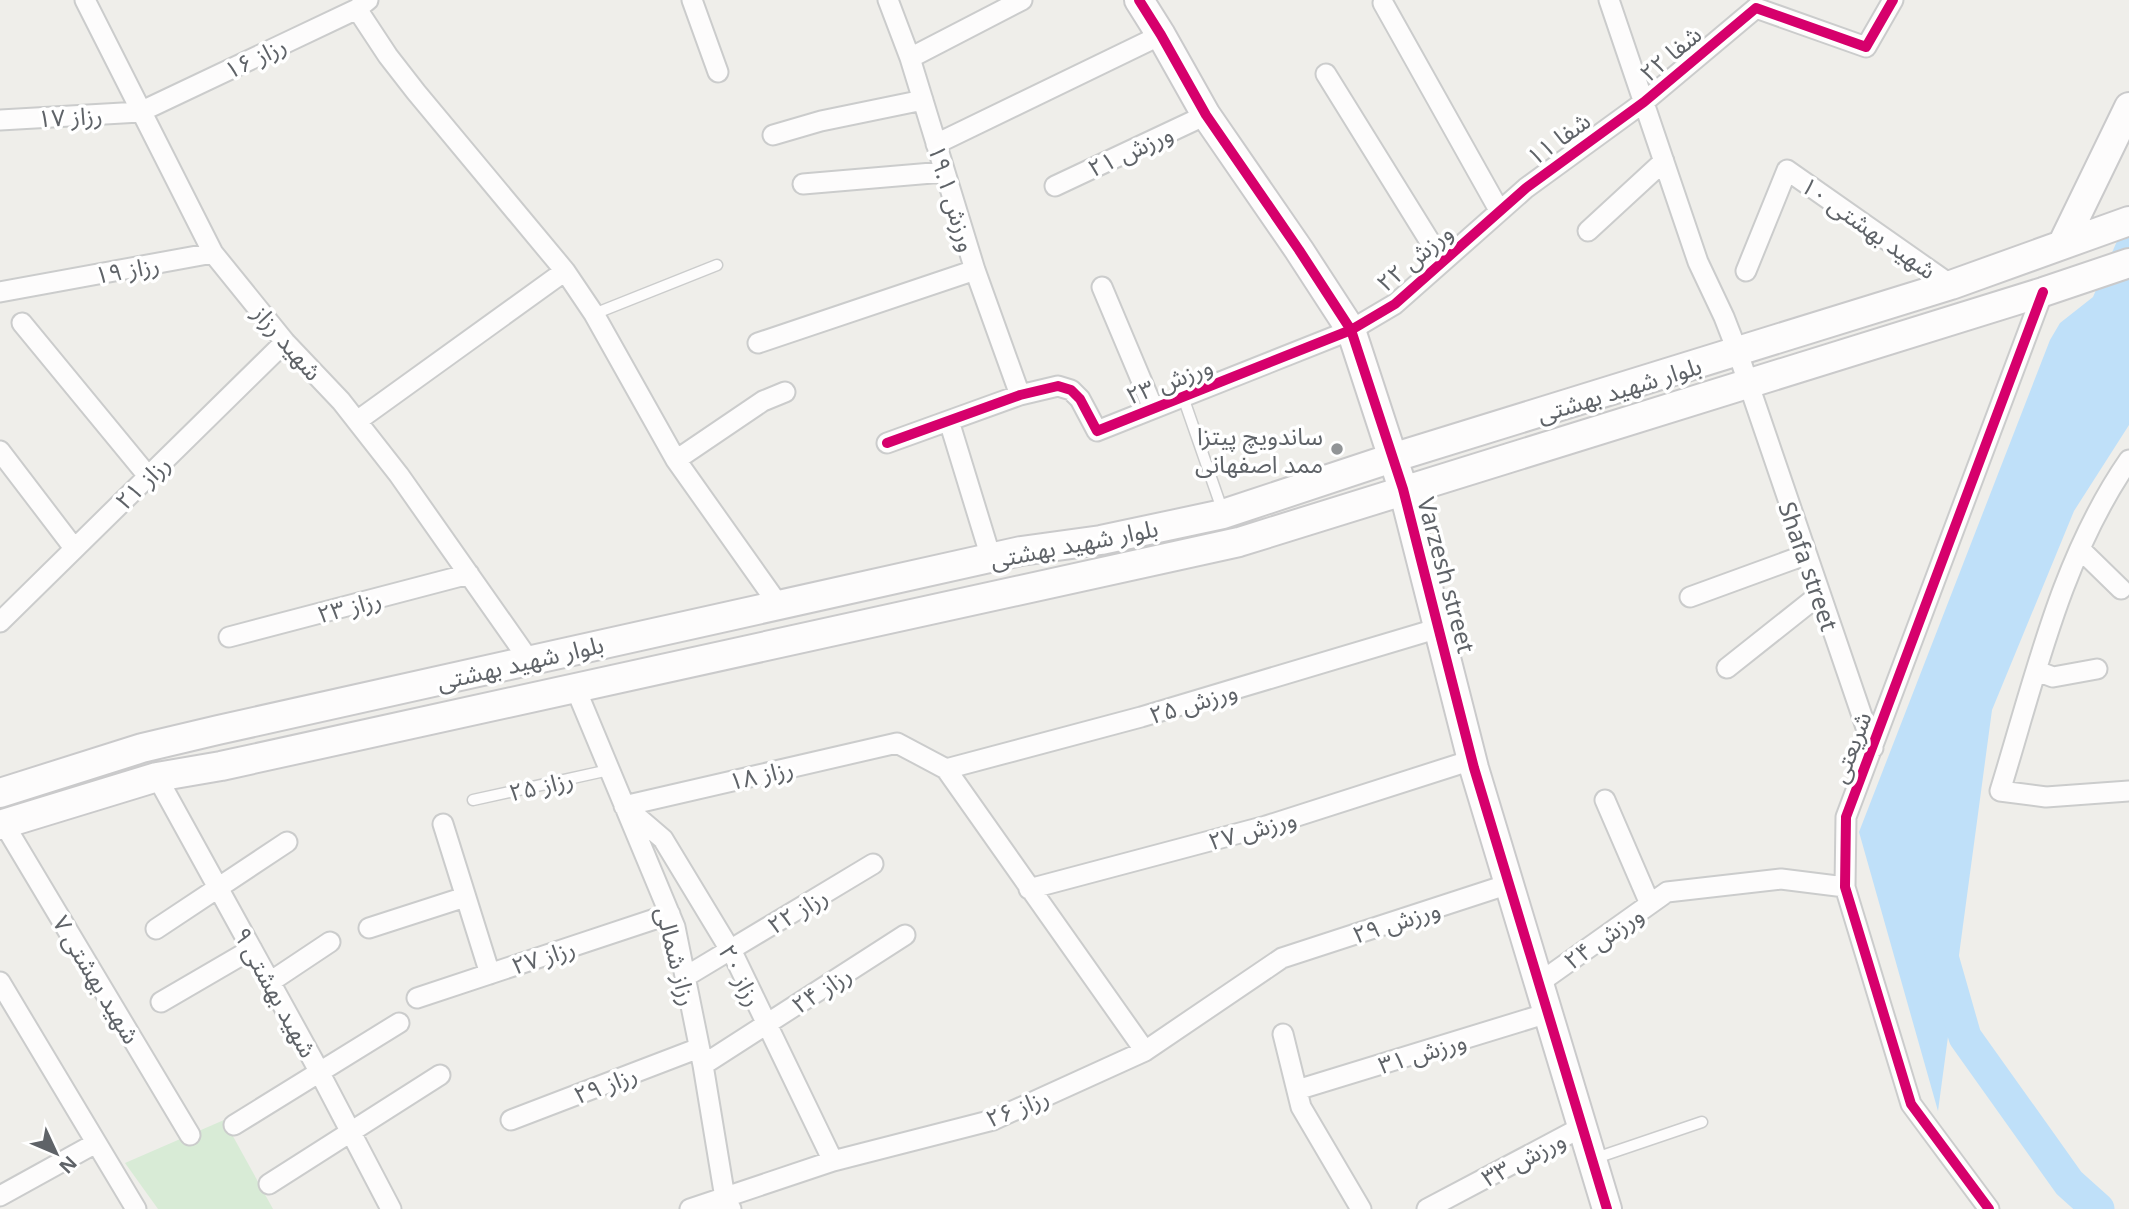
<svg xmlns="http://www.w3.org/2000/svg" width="2129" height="1209" font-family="'Noto Sans','Noto Sans Arabic',sans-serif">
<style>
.green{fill:#d8ebd6}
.water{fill:#bfe0f9}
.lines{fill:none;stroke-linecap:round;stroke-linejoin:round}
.river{stroke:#bfe0f9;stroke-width:33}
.lane-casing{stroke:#cbcccc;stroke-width:13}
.street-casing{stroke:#cbcccc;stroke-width:23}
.secondary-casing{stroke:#cacacb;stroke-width:32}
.lane{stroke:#fdfcfc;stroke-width:10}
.street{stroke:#fdfcfc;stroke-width:19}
.secondary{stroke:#fdfcfc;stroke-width:28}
.cycleway-casing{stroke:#fff;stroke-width:15}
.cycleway{stroke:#d6006c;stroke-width:10}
.poi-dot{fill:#919496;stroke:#fff;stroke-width:2.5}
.labels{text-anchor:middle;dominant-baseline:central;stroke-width:7;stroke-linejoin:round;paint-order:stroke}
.street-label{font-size:24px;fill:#5f6368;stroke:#fff}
.poi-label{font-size:24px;fill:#5f6368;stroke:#fff;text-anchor:end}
</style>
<rect width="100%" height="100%" fill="#efeeea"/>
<!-- green -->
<path class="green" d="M 224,1120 L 273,1209 L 158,1209 L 125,1163 Z"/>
<!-- water -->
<path class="water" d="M 2129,213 L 2129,425 L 2074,511 L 1992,710 L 1938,1111 L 1859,832 L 2050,340 L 2060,323 L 2093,297 Z"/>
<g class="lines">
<!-- river -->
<path class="river" d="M 1941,953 L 1965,1037 L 2069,1183 L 2098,1209"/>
<!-- lane casing -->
<g class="lane-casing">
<path id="lane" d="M 594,314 L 717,265
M 1183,397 L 1223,512
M 473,800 L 609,770
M 1593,1159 L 1702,1122"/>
</g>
<!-- street casing -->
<g class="street-casing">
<path id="street" d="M 85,0 L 213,253 L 285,342 L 341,401 L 399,475 L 529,660
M 692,0 L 718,72
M 888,0 L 910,58 L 975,270 L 1020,395
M 1609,0 L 1698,262 L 1724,317 L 1738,353 L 1873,748
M 1383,3 L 1499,210
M 357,9 L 388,56 L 416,92 L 565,271 L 594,314 L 676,460 L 778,604
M 910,58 L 1022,0
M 1326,74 L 1442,261
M 0,120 L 140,112 L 357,9 L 368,0
M 773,135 L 821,121 L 923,100
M 936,144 L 1161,35
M 803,184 L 944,172
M 1055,186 L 1206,115
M 1588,231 L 1664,161
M 1746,271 L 1787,170 L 1951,285
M 1102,287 L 1153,408
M 0,292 L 213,253
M 22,323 L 148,476
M 758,343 L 975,270
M 357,421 L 565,271
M 949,421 L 991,558
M 887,443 L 1020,395 L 1058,386 L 1071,390 L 1080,399 L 1097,431 L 1351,330 L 1395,304 L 1526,188 L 1644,102 L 1756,8 L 1866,47 L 1893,0
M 0,451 L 74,548
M 676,460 L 763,401 L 785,392
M 2129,460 C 2061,558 2035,678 2000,791 L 2046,797 L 2129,791
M 2080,549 L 2121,589
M 1690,597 L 1805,555
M 0,622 L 285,342
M 229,637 L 469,574
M 1727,668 L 1819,595
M 2037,671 L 2053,677 L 2097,669
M 575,687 L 675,927 L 703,1065 L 725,1198 L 731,1209
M 946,769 L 1141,717 L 1439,628
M 157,777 L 313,1060 L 391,1209
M 1605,800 L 1650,904
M 624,806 L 897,743 L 946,769 L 1145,1051
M 628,809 L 663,839 L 735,958 L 833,1161
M 4,824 L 190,1135
M 443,824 L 490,974
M 1029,889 L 1266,826 L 1472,760
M 369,928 L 465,897
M 156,929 L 287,842
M 685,977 L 873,864
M 0,982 L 136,1209
M 270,982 L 330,942
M 1539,983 L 1667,892 L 1781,879 L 1845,887
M 417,998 L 670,914
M 161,1002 L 252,949
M 1283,1034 L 1301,1107 L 1361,1209
M 703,1065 L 905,935
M 1297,1090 L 1548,1013
M 511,1120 L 699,1048
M 234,1125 L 399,1023
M 269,1184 L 440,1075
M 0,1196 L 96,1143
M 690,1209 L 833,1161 L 993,1120 L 1145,1051 L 1282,958 L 1509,884
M 1427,1209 L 1582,1127
M 1989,1209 L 1911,1104 L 1845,887 L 1846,817 L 2043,292"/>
</g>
<!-- secondary casing -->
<g class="secondary-casing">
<path id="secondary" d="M 1139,0 L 1161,35 L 1206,115 L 1299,250 L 1351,330 L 1403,489 L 1474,768 L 1607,1209
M 2062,245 L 2129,107
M 0,793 L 142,748 L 218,730 L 1021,551 L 1101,540 L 1223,514 L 1392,458 L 1951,285 L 2129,221
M 0,825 L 157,777 L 221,766 L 1239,542 L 2043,292 L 2129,263"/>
</g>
<!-- lane -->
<use href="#lane" class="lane"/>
<!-- street -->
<use href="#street" class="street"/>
<!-- secondary -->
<use href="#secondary" class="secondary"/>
<!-- cycleway casing -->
<g class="cycleway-casing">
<path id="cycleway" d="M 1139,0 L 1161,35 L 1206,115 L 1299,250 L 1351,330 L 1403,489 L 1474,768 L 1607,1209
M 887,443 L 1020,395 L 1058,386 L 1071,390 L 1080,399 L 1097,431 L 1351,330 L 1395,304 L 1526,188 L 1644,102 L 1756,8 L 1866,47 L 1893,0
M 1989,1209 L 1911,1104 L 1845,887 L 1846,817 L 2043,292"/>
</g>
<!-- cycleway -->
<use href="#cycleway" class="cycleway"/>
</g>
<!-- markers -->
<circle class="poi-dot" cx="1337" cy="449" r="7"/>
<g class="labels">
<!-- street labels -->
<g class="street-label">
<text transform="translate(1670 53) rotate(-40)">شفا ۲۲</text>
<text transform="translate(255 57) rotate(-26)">رزاز ۱۶</text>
<text transform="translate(70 116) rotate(-3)">رزاز ۱۷</text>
<text transform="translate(1558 138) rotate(-36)">شفا ۱۱</text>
<text transform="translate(1130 150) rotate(-25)">ورزش ۲۱</text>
<text transform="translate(953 198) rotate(73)">ورزش ۱۹.۱</text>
<text transform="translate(1869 227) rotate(35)">شهید بهشتی ۱۰</text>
<text transform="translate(1414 257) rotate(-40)">ورزش ۲۲</text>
<text transform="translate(127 269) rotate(-10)">رزاز ۱۹</text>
<text transform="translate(288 342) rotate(49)">شهید رزاز</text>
<text transform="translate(1169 380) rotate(-21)">ورزش ۲۳</text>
<text transform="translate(1619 389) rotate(-17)">بلوار شهید بهشتی</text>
<text transform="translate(142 482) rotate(-44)">رزاز ۲۱</text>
<text transform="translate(1074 543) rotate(-11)">بلوار شهید بهشتی</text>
<text transform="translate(1809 566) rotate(71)">Shafa street</text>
<text transform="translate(1447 575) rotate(75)">Varzesh street</text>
<text transform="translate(349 606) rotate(-15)">رزاز ۲۳</text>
<text transform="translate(520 662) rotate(-13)">بلوار شهید بهشتی</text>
<text transform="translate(1193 702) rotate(-17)">ورزش ۲۵</text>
<text transform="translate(1850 747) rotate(-69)">شریعتی</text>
<text transform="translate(761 774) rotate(-13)">رزاز ۱۸</text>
<text transform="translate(541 785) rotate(-13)">رزاز ۲۵</text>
<text transform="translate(1252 829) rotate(-16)">ورزش ۲۷</text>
<text transform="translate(797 910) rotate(-31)">رزاز ۲۲</text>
<text transform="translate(1396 921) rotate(-18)">ورزش ۲۹</text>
<text transform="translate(1603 937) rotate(-35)">ورزش ۲۴</text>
<text transform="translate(543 956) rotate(-18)">رزاز ۲۷</text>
<text transform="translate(677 956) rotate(76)">رزاز شمالی</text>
<text transform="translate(741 975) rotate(63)">رزاز ۲۰</text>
<text transform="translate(97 979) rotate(59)">شهید بهشتی ۷</text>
<text transform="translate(821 989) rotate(-33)">رزاز ۲۴</text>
<text transform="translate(276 992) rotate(61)">شهید بهشتی ۹</text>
<text transform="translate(1422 1052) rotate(-17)">ورزش ۳۱</text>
<text transform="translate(605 1084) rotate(-21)">رزاز ۲۹</text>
<text transform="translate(1017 1107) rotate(-22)">رزاز ۲۶</text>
<text transform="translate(1523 1158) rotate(-28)">ورزش ۳۳</text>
</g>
<!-- poi labels -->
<g class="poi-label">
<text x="1323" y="435">ساندویچ پیتزا<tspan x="1323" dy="28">ممد اصفهانی</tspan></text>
</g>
</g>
<!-- north arrow -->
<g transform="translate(56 1153) rotate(134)" stroke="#ffffff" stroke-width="5" paint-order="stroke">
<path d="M0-5L12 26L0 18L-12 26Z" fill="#5f6368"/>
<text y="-10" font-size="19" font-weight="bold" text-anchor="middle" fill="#5f6368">N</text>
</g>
</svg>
